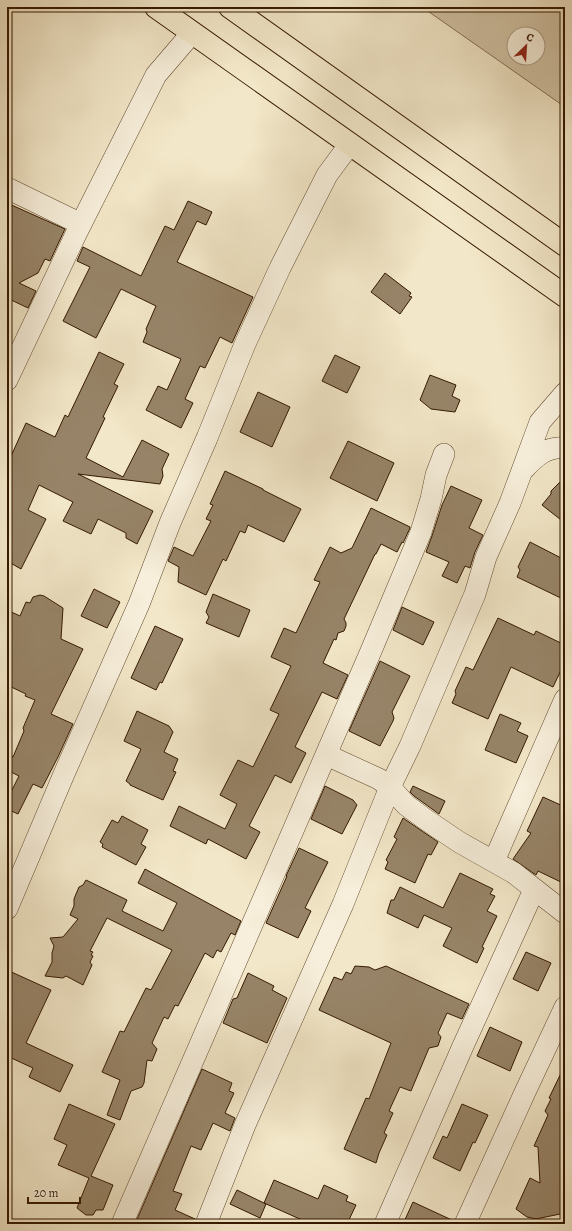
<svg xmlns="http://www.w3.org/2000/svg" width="572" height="1231" font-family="Alegreya,serif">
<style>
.green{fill:#d2c4a6;stroke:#846e53;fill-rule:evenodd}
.building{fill:#978468;stroke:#351900}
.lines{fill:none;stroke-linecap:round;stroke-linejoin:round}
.street-casing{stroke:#644c32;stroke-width:22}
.highway-casing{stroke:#351900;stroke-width:24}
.street{stroke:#f7efdb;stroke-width:21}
.highway{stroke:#f2e7c8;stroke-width:22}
</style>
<rect width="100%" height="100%" fill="#f2e7c8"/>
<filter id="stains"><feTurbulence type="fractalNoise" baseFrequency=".005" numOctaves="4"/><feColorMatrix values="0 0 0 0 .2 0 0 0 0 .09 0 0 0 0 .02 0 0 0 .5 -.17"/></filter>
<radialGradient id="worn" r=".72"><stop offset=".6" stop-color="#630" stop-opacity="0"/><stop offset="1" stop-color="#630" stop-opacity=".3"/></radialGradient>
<!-- green -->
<path class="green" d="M 422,7 L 565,7 L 565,107 ZM 514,34 L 538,34 L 538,58 L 514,58 Z"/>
<!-- building -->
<path class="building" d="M 188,201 L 212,212 L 206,225 L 197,221 L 177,262 L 253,297 L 232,343 L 220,337 L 205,368 L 200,366 L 185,399 L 193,403 L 181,428 L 146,410 L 158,386 L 167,390 L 181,359 L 143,342 L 147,332 L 146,329 L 156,306 L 121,289 L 96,338 L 63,321 L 90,267 L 77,261 L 83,247 L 141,276 L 165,226 L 174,230 Z
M 7,203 L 65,229 L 50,261 L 45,259 L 38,273 L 19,283 L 36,291 L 28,308 L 7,298 Z
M 385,273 L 411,293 L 409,296 L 412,297 L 400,314 L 371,292 Z
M 99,352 L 124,364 L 114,384 L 118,386 L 103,417 L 105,418 L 86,458 L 123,477 L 142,440 L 169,454 L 162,469 L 163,476 L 160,484 L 78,474 L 153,511 L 137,544 L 126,538 L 126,533 L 98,519 L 91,534 L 63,521 L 73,502 L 39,485 L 28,510 L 46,519 L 21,569 L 7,561 L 7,465 L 26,423 L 55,437 L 65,415 L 68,417 Z
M 335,355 L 360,367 L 347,393 L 322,381 Z
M 430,375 L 456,385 L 452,396 L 460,400 L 455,412 L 431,409 L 420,400 Z
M 258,392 L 290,407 L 272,447 L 240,432 Z
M 348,441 L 394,463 L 377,501 L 330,478 Z
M 225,471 L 263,489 L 263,490 L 301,509 L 284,542 L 248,525 L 245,533 L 240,531 L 226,561 L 223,559 L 206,595 L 178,582 L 179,567 L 168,561 L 174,547 L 193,556 L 211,521 L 206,519 L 213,505 L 210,504 Z
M 565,477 L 565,523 L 542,505 L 551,494 L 551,491 Z
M 451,486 L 482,500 L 469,528 L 483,535 L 475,552 L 470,568 L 465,566 L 457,583 L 442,576 L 449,562 L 426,552 L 432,536 L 442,505 Z
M 371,508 L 410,527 L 410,528 L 403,543 L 402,542 L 397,552 L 381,544 L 376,554 L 375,554 L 344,619 L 346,623 L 346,626 L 344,631 L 338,633 L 336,640 L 334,639 L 323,663 L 348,675 L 337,699 L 322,692 L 295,747 L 306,753 L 291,783 L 275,775 L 249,826 L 260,832 L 246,859 L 208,839 L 206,844 L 170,826 L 179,806 L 225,829 L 237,804 L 220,795 L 238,760 L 253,767 L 279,714 L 270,710 L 291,666 L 271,657 L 284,628 L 296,633 L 320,582 L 314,580 L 330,547 L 341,553 L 352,548 Z
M 530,542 L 565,560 L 565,600 L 517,577 L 520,570 L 518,567 Z
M 94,589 L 120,602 L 107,628 L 81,616 Z
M 213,594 L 250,610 L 239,637 L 206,623 L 209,617 L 206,612 Z
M 40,595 L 44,596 L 63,608 L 61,639 L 83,649 L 51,714 L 73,724 L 58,757 L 42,788 L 33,784 L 18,814 L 7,809 L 7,800 L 19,776 L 7,770 L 7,754 L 13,757 L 24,731 L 23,728 L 35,700 L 25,696 L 26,694 L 7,685 L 7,610 L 20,616 L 26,602 L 30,603 L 33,597 Z
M 402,607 L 434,622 L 423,645 L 393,630 Z
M 498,618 L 534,635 L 536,631 L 565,645 L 565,662 L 553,687 L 511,667 L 488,719 L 452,703 L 456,694 L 455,691 L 466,667 L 473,670 Z
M 155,626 L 183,639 L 162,683 L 160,682 L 156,690 L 131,678 Z
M 380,661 L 410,676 L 392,712 L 394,718 L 393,721 L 380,746 L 349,731 Z
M 137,711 L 169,726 L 173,732 L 164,752 L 178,759 L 173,771 L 176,772 L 163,800 L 130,785 L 130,784 L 126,781 L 141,749 L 124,741 Z
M 500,714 L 521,723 L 517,731 L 528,736 L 516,763 L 485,750 Z
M 325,786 L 353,800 L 357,805 L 342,834 L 311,819 Z
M 413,786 L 445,801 L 439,814 L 414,796 L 410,792 Z
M 543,797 L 565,807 L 565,884 L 538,871 L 536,875 L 513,859 L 531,833 L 527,831 Z
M 122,816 L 148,830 L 141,844 L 146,847 L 136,865 L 102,847 L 103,844 L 100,842 L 112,820 L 118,823 Z
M 403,818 L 438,842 L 431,855 L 428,854 L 415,883 L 385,869 L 388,862 L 386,860 L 397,839 L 394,837 Z
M 299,848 L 328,862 L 305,908 L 311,911 L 298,938 L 266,923 L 287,876 L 286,876 Z
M 145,869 L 241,921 L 235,935 L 231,933 L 221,952 L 217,950 L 213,958 L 205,953 L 178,1006 L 175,1005 L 168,1019 L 164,1017 L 152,1043 L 157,1049 L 152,1061 L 147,1060 L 144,1083 L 142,1087 L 131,1091 L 120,1120 L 107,1115 L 120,1080 L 102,1072 L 120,1031 L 124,1032 L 146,988 L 151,990 L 172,950 L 107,918 L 90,951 L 93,952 L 91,955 L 93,956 L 90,962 L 92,965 L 83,985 L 66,976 L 63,978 L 45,976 L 52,962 L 52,953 L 54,946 L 50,938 L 63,937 L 78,919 L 70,915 L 74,906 L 74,899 L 76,894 L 79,887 L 83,885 L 86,880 L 127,900 L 122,911 L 163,931 L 177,903 L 138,883 Z
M 460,873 L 493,889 L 490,894 L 495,896 L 487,911 L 497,916 L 482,947 L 484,948 L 477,963 L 443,946 L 452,928 L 424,915 L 418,928 L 387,913 L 391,900 L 394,900 L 400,887 L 443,908 Z
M 526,952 L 551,963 L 538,991 L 513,979 Z
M 355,966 L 369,967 L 375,970 L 386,966 L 469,1004 L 462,1019 L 447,1013 L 438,1033 L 441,1037 L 438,1046 L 429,1048 L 411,1091 L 400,1087 L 389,1111 L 393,1113 L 384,1133 L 387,1135 L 379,1153 L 376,1163 L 344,1149 L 366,1098 L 369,1099 L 391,1043 L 319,1010 L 334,977 L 342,980 L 346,972 L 351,974 Z
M 7,970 L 51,990 L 26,1043 L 73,1065 L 60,1092 L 29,1077 L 33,1068 L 7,1056 Z
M 248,973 L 274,986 L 272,990 L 287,998 L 267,1043 L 223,1023 L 233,999 L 237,998 Z
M 490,1027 L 522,1042 L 510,1071 L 477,1056 Z
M 565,1065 L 565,1213 L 536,1219 L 527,1217 L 516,1209 L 530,1178 L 540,1183 L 538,1147 L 534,1146 L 548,1115 L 545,1111 L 551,1099 L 549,1098 Z
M 202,1069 L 232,1083 L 229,1091 L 234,1093 L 225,1113 L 235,1118 L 230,1131 L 213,1123 L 201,1150 L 191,1146 L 173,1191 L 182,1194 L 175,1210 L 195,1219 L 194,1224 L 135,1224 Z
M 69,1104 L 115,1124 L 91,1176 L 113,1185 L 103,1210 L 96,1210 L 93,1215 L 86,1215 L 77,1208 L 89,1178 L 58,1165 L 67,1145 L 54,1139 Z
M 462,1104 L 488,1115 L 475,1143 L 473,1142 L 460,1171 L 433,1158 L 443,1136 L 447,1138 Z
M 274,1180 L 318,1199 L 324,1185 L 348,1196 L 346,1201 L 356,1205 L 347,1224 L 311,1224 L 264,1203 Z
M 237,1190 L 266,1204 L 260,1218 L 230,1204 Z
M 413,1202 L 454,1221 L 453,1224 L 403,1224 Z"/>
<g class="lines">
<!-- street casing -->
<g class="street-casing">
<path id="street" d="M 7,188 L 81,224
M 7,380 L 76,234 L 156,75 L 192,33
M 524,469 C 536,456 547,446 565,448
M 329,747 L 331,757 L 379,779 L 390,787 L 406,805 L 425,819 L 459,842 L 514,873 L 565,913
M 494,861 L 565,699
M 7,909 L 64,774 L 139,604 L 170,523 L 207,438 L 245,344 L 280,268 L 327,175 L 350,144
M 122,1224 L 371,651 L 421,532 L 431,499 L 436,475 L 444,454
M 206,1224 L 245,1125 L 343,904 L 390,787 L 410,746 L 475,594 L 486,557 L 510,503 L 540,422 L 565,393
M 385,1224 L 463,1046 L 534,890
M 465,1224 L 526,1090 L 565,1007"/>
</g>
<!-- highway casing -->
<g class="highway-casing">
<path id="highway" d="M 156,7 L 565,296
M 230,7 L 565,245"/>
</g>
<!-- street -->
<use href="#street" class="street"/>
<!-- highway -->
<use href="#highway" class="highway"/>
</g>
<!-- margin -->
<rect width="572" height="1231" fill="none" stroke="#f2e7c8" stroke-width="24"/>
<rect x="8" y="8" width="556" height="1215" fill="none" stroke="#351900" stroke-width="2"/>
<rect x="12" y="12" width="548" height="1207" fill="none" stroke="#351900"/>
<!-- north arrow -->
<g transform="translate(526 46) rotate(25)"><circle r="19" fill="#f7efdb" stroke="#a99983"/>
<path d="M0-3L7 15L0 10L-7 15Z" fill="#8f2418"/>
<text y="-6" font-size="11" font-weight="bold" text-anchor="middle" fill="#351900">С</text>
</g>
<!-- scale -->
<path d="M28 1197v6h52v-6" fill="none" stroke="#351900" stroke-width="2"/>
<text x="34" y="1197" font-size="12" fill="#351900" stroke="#f7efdb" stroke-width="3" paint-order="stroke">20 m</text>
<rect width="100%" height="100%" filter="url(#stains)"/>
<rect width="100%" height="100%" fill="url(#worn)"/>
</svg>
